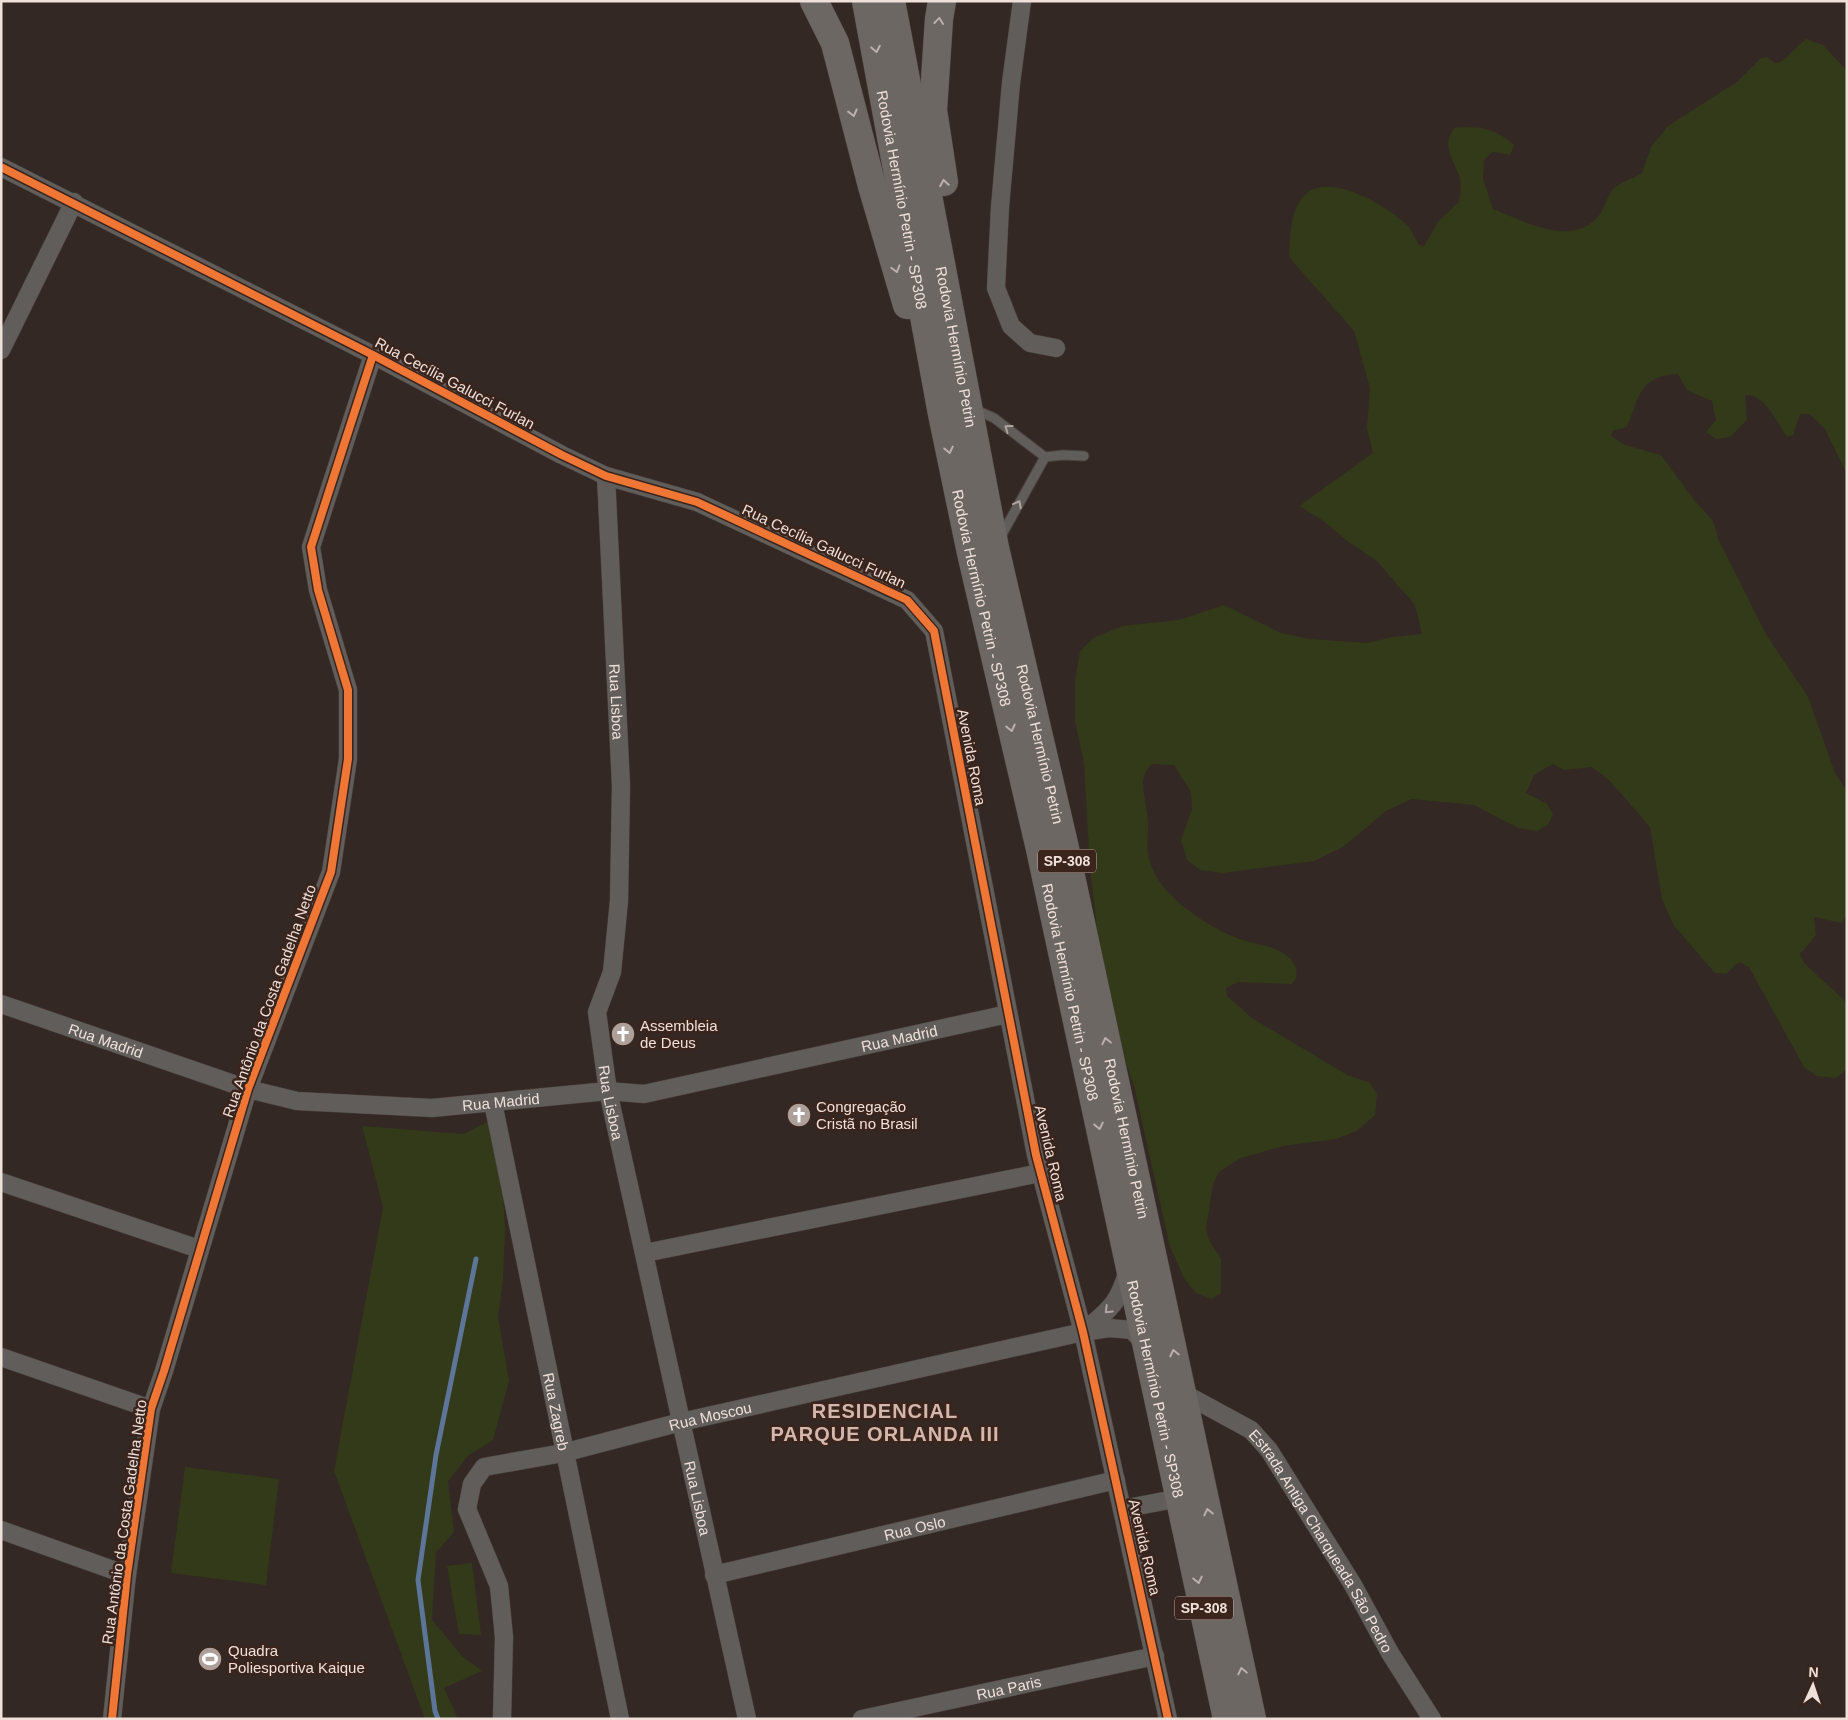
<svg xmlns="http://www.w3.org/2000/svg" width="1848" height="1720" font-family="Helvetica,sans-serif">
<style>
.green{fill:#333a19}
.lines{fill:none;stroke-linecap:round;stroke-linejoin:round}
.stream{stroke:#5d7598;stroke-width:5}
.service-casing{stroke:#4c433e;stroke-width:11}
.minor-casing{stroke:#4c433e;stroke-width:19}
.primary-casing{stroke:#4c433e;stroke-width:29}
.service{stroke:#615d5a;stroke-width:9}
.minor{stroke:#615d5a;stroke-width:18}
.primary{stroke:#6d6764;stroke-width:28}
.cycleway-casing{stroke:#3a241c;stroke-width:11}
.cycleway{stroke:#f07635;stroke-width:8}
.oneway{stroke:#bbb0ab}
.oneway2{stroke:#afa5a0}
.labels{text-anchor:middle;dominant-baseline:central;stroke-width:5;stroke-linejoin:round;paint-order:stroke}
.shield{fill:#3a241c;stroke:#b9a8a1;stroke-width:1}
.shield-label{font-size:14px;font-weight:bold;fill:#efe0da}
.street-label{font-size:15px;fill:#efe0da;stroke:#3a241c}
.poi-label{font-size:15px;fill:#efe0da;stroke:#3a241c;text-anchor:start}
.district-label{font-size:20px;font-weight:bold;letter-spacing:1px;fill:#d4b7ac;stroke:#3a241c}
</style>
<rect width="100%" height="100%" fill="#332823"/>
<!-- green -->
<path class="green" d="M 1806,39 L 1823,45 L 1847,71 L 1847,474 L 1825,429 L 1809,414 L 1800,414 L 1793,435 L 1787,437 C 1777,422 1765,394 1745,395 L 1747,420 L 1730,437 L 1716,439 L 1706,432 L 1716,420 L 1712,401 L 1687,390 L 1678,374 C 1640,376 1639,396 1627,427 L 1613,431 L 1611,436 L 1625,445 L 1661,455 L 1694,500 L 1713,521 L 1719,541 L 1767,636 L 1808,697 L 1835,773 L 1847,791 L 1847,914 L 1842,923 L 1814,917 L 1816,935 L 1800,954 L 1804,963 L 1847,1003 L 1847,1069 L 1836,1078 L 1816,1076 L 1804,1067 L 1749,967 L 1739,962 L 1726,974 L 1715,973 L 1674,926 L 1662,899 L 1650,827 L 1610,781 L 1592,767 L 1564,770 L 1553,764 L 1534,775 L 1526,793 L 1547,804 L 1553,814 L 1548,825 L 1537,831 L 1518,828 L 1474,805 L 1412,799 L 1386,811 L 1343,847 L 1314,861 L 1223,873 L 1200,870 L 1187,860 L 1181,840 L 1192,809 L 1191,792 L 1174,765 L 1152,764 C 1137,777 1145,795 1147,813 C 1151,840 1141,847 1156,876 C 1171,902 1211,929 1240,939 C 1256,945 1277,945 1289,958 C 1298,966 1299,976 1292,984 L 1238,982 L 1226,988 L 1227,996 L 1252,1018 L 1349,1076 L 1369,1082 L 1377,1094 L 1375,1115 L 1357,1131 L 1336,1139 L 1283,1146 L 1241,1158 L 1219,1172 L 1213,1184 L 1206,1229 L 1209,1240 L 1221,1259 L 1221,1293 L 1212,1299 L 1196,1293 L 1185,1280 L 1170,1247 L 1134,1086 L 1118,1040 L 1102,972 L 1090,868 L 1084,763 L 1075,721 L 1075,681 L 1080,651 L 1093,638 L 1122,626 L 1179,620 L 1224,605 L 1281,633 L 1310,639 L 1367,643 L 1393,637 L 1422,634 L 1415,605 L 1377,561 L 1350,543 L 1322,520 L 1299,506 L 1373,453 L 1367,428 L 1370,388 L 1354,331 L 1289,257 C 1290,238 1290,213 1302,198 C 1325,168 1387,206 1407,225 C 1412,230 1415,239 1419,245 L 1424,246 L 1439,221 L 1459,202 C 1460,195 1462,185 1460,178 C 1454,160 1440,145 1455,128 C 1481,126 1494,128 1514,145 L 1510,155 L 1493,152 L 1484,160 L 1483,179 L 1493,209 C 1522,220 1567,246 1595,220 C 1603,213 1606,199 1612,190 C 1618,183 1634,178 1642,173 L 1651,147 L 1668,126 L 1738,81 L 1761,58 L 1767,57 L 1775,63 L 1781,62 Z
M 491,1120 L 501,1157 L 505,1229 L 503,1280 L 498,1317 L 509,1381 L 493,1440 L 468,1456 L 448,1481 L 454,1532 L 436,1552 L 432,1620 L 462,1656 L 482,1671 L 444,1688 L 458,1719 L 425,1719 L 334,1471 L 383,1207 L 362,1126 L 464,1134 Z
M 185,1467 L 279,1479 L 266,1585 L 171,1573 Z
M 472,1563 L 481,1635 L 459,1634 L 447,1566 Z"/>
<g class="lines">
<!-- stream -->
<path class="stream" d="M 438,1719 L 435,1711 L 418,1580 L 436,1455 L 476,1259"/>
<!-- service casing -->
<g class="service-casing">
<path id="service" d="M 974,409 L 994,418 L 1045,457 L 1063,455 L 1084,456
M 1000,538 L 1045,457"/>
</g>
<!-- minor casing -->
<g class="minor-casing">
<g id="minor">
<path d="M 1022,1 L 1011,83 L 1000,207 L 996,288 L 1011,326 L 1030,343 L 1056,348"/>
<path d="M 1,167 L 373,355 L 562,455 L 606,476 L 697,502 L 907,600 L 934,631 L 1036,1155 L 1083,1332 L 1168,1719"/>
<path d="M 1,350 L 74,202"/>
<path id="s1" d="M 606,476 L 621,786 L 619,901 L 612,972 L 597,1012 L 608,1091 L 747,1719"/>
<path id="s2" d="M 1,1004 L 248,1089 L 297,1101 L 432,1108 L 608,1091 L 644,1094 L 1008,1014"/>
<path id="s3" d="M 493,1103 L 620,1719"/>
<path d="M 1,1182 L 199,1249"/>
<path d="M 645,1253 L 1040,1173"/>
<path d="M 1128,1270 C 1118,1305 1110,1309 1083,1332 L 1109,1328 L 1132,1330 L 1146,1345"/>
<path d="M 1,1357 L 151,1409"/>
<path id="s4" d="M 1183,1393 L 1251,1430 L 1269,1450 L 1353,1585 L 1390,1653 L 1432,1719"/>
<path d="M 1122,1509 L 1180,1498"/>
<path d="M 1,1530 L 127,1575"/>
<path id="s5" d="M 714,1575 L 1116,1480"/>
<path d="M 112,1719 L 127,1575 L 151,1409 L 164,1371 L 248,1089 L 331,872 L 348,759 L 348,690 L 318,590 L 311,547 L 373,355"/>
<path id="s6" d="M 502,1719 L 504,1637 L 499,1586 L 467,1509 L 472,1484 L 484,1467 L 563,1453 L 681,1422 L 1083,1332"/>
<path id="s7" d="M 862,1719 L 1155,1656"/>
</g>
</g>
<!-- primary casing -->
<g class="primary-casing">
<g id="primary">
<path d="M 814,1 L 835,43 L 872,186 L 907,305"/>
<path id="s8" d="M 866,1 L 942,414 L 971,553 L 1040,849 L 1227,1719"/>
<path id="s9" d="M 891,1 L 995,548 L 1064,844 L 1252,1719"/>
<path d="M 942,1 L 939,19 L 933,110 L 944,182"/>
</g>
</g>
<!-- service -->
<use href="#service" class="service"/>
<!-- minor -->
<use href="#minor" class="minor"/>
<!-- primary -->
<use href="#primary" class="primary"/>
<!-- cycleway casing -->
<g class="cycleway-casing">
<path id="cycleway" d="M 1,167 L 373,355 L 562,455 L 606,476 L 697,502 L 907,600 L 934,631 L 1036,1155 L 1083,1332 L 1168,1719
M 112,1719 L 127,1575 L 151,1409 L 164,1371 L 248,1089 L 331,872 L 348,759 L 348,690 L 318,590 L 311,547 L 373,355"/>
</g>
<!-- cycleway -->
<use href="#cycleway" class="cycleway"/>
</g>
<!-- one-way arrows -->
<defs><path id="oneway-chevron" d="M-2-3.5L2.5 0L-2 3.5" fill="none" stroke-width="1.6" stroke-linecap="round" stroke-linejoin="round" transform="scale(1.25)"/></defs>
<g class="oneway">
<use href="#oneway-chevron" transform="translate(939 21) rotate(-83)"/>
<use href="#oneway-chevron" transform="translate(876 49) rotate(79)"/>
<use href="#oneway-chevron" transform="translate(853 113) rotate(76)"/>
<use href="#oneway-chevron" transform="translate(944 183) rotate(-99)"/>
<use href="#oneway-chevron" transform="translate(896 269) rotate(74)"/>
<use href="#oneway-chevron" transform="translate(949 450) rotate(78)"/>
<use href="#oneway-chevron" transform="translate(1011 728) rotate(77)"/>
<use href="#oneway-chevron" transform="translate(1106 1041) rotate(-102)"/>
<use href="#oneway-chevron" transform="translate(1099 1126) rotate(78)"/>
<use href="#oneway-chevron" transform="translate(1174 1353) rotate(-103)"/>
<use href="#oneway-chevron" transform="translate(1208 1512) rotate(-102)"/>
<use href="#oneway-chevron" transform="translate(1198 1580) rotate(78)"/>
<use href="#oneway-chevron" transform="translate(1242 1671) rotate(-102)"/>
</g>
<g class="oneway2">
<use href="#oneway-chevron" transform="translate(1008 428) rotate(-144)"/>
<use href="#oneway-chevron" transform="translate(1018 504) rotate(-62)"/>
<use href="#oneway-chevron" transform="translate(1108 1310) rotate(136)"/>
</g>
<!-- icons -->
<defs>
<g id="church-disc" transform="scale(1.25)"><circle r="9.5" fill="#ada09a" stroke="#3a241c"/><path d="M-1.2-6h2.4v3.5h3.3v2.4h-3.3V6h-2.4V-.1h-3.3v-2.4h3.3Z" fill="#fff"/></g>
<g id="stadium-disc" transform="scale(1.25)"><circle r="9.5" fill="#ada09a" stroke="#3a241c"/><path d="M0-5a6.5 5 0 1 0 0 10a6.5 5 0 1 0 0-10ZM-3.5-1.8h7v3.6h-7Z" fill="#fff"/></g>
</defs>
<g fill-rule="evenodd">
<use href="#church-disc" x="623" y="1034"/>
<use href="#church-disc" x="799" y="1115"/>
<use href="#stadium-disc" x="210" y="1659"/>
</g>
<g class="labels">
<!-- shield labels -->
<g class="shield">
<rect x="1038" y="849.5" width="58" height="23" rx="4"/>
<rect x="1175" y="1596.5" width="58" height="23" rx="4"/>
</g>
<g class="shield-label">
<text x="1067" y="861">SP-308</text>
<text x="1204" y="1608">SP-308</text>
</g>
<!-- street labels -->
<g class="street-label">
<text stroke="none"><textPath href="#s8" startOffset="202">Rodovia Hermínio Petrin - SP308</textPath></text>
<text stroke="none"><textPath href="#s9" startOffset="352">Rodovia Hermínio Petrin</textPath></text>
<text transform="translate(455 383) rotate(28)">Rua Cecília Galucci Furlan</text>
<text transform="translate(824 546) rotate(25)">Rua Cecília Galucci Furlan</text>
<text stroke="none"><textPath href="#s8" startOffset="608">Rodovia Hermínio Petrin - SP308</textPath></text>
<text stroke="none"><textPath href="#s1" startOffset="226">Rua Lisboa</textPath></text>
<text stroke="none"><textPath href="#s9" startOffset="758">Rodovia Hermínio Petrin</textPath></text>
<text transform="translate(972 757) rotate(79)">Avenida Roma</text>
<text stroke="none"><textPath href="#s8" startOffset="1012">Rodovia Hermínio Petrin - SP308</textPath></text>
<text transform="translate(269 1001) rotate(-70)">Rua Antônio da Costa Gadelha Netto</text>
<text stroke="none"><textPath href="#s2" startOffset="921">Rua Madrid</textPath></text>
<text stroke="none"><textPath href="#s2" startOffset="111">Rua Madrid</textPath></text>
<text stroke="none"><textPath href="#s2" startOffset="516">Rua Madrid</textPath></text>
<text stroke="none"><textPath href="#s1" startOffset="631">Rua Lisboa</textPath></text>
<text stroke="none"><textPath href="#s9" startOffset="1162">Rodovia Hermínio Petrin</textPath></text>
<text transform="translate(1051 1153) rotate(77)">Avenida Roma</text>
<text stroke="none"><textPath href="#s8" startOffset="1418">Rodovia Hermínio Petrin - SP308</textPath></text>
<text stroke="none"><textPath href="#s3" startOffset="315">Rua Zagreb</textPath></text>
<text stroke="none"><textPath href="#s6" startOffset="495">Rua Moscou</textPath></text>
<text stroke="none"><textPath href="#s1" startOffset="1036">Rua Lisboa</textPath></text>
<text transform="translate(124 1522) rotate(-82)">Rua Antônio da Costa Gadelha Netto</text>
<text stroke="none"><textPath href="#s5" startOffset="206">Rua Oslo</textPath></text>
<text stroke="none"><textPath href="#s4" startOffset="209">Estrada Antiga Charqueada São Pedro</textPath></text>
<text transform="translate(1145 1547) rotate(77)">Avenida Roma</text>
<text stroke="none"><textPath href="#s7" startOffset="150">Rua Paris</textPath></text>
</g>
<!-- poi labels -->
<g class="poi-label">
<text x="640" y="1025">Assembleia<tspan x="640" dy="17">de Deus</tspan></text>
<text x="816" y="1106">Congregação<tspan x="816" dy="17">Cristã no Brasil</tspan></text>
<text x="228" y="1650">Quadra<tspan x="228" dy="17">Poliesportiva Kaique</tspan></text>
</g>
<!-- district labels -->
<g class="district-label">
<text x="885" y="1411">RESIDENCIAL<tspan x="885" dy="23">PARQUE ORLANDA III</tspan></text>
</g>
</g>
<!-- border -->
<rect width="1848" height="1720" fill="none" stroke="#efe0da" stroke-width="5"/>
<!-- north arrow -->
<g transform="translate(1813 1685) rotate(3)" stroke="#3a241c" stroke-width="4" paint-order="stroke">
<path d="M0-4L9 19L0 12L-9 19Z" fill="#efe0da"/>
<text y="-8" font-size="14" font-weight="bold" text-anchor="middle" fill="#efe0da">N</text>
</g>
</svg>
